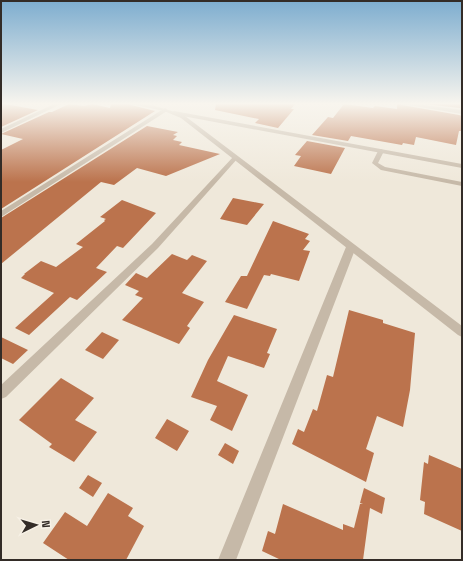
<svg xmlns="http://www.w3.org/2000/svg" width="463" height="561" font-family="'Space Grotesk',sans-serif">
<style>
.building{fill:#bb734d}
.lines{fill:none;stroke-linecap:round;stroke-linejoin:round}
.service{fill:#c6b9a8;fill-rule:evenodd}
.minor{fill:#c6b9a8;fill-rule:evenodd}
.tertiary{fill:#c6b9a8;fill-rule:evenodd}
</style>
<rect width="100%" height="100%" fill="#efe8da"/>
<!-- building -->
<path class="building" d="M 1,104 L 5,104 L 38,110 L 1,127 Z
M 69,104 L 84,106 L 92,104 L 110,108 L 111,104 L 130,104 L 131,105 L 155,111 L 1,209 L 1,150 L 23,139 L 1,134 L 49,112 L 52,112 Z
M 216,104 L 295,104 L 291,109 L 294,109 L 278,128 L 255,123 L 259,119 L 215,110 Z
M 344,104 L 373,108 L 375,106 L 397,109 L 397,104 L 401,104 L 402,105 L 459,115 L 462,116 L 461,131 L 459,131 L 456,145 L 416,137 L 414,145 L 403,143 L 402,145 L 351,136 L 348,141 L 312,135 L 328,117 L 333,118 Z
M 425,104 L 460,104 L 460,108 Z
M 147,126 L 178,132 L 173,135 L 177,136 L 173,140 L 182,142 L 179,145 L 220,154 L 166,176 L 137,168 L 114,185 L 101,182 L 1,264 L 1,218 Z
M 307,141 L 345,148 L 331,174 L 294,166 L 301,156 L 295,155 Z
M 233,198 L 264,204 L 247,225 L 220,219 Z
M 122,200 L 156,213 L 123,248 L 117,246 L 96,268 L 107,272 L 77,300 L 70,297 L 29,335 L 15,328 L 54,293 L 21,278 L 25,274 L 24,274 L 41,261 L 56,267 L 83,247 L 76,244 L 105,221 L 104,220 L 106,219 L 100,217 Z
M 273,221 L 309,234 L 305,239 L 310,241 L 303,250 L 310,251 L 299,281 L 271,274 L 270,276 L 264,275 L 247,309 L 225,302 L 241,276 L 247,276 Z
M 172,254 L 187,260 L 192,255 L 207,261 L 182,293 L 204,302 L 187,326 L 190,328 L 179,344 L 122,320 L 143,298 L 135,295 L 139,291 L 125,285 L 136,273 L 147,278 Z
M 349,310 L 383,320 L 383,323 L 415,333 L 410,390 L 403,427 L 377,416 L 366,449 L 374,453 L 366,482 L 292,444 L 298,429 L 304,432 L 313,409 L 317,411 L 327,375 L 333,377 Z
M 234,315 L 277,329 L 267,353 L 270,354 L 264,368 L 228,356 L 217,381 L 248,395 L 232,431 L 210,420 L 217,406 L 191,397 L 208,360 Z
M 102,332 L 119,340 L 103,359 L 85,350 Z
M 1,337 L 28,350 L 13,364 L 1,358 Z
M 61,378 L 94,398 L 75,420 L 97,432 L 74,462 L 49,447 L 52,444 L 19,420 Z
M 167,419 L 189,431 L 177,451 L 155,438 Z
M 225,443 L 239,451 L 233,464 L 218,455 Z
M 429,455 L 462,469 L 462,531 L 424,514 L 425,502 L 420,500 L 424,462 L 428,464 Z
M 88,475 L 102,483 L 93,497 L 79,488 Z
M 364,488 L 385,498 L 382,514 L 370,508 L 363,560 L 281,560 L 262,551 L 268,531 L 275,534 L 283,504 L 343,530 L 343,524 L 354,528 L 360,504 L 363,504 L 360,503 Z
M 108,493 L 133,508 L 128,516 L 144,526 L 126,560 L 69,560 L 43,543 L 65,512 L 87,526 Z"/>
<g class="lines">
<!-- service -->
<path class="service" d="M 381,149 L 384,151 L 378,163 L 385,167 L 462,182 L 462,186 L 381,170 L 372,163 L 378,151 Z"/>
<!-- minor -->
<path class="minor" d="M 54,104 L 61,104 L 1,133 L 1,129 Z
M 402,104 L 415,104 L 462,110 L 462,114 Z
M 165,108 L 167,109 L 167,111 L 1,217 L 1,211 Z
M 174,111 L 462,164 L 462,168 L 172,114 L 171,113 Z
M 233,157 L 238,158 L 158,248 L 6,397 L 1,399 L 1,385 L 152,244 Z
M 351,244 L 356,247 L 236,560 L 218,560 L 346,247 Z"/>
<!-- tertiary -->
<path class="tertiary" d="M 131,104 C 150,103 168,109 185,116 L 462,326 L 462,337 L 458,335 L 181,118 L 164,111 Z"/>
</g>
<!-- sky -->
<linearGradient id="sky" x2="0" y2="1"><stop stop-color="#7dadcf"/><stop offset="0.57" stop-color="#f8f5ee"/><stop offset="1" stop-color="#f8f5ee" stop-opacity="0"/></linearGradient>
<rect width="463" height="182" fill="url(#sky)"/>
<!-- border -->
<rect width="463" height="561" fill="none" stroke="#332c27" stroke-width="4"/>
<!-- north arrow -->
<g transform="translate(36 525) rotate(85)" stroke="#f7f1e6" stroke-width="3" paint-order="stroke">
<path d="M0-3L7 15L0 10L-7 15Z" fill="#332c27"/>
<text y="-6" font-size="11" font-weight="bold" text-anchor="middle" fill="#332c27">N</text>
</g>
</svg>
